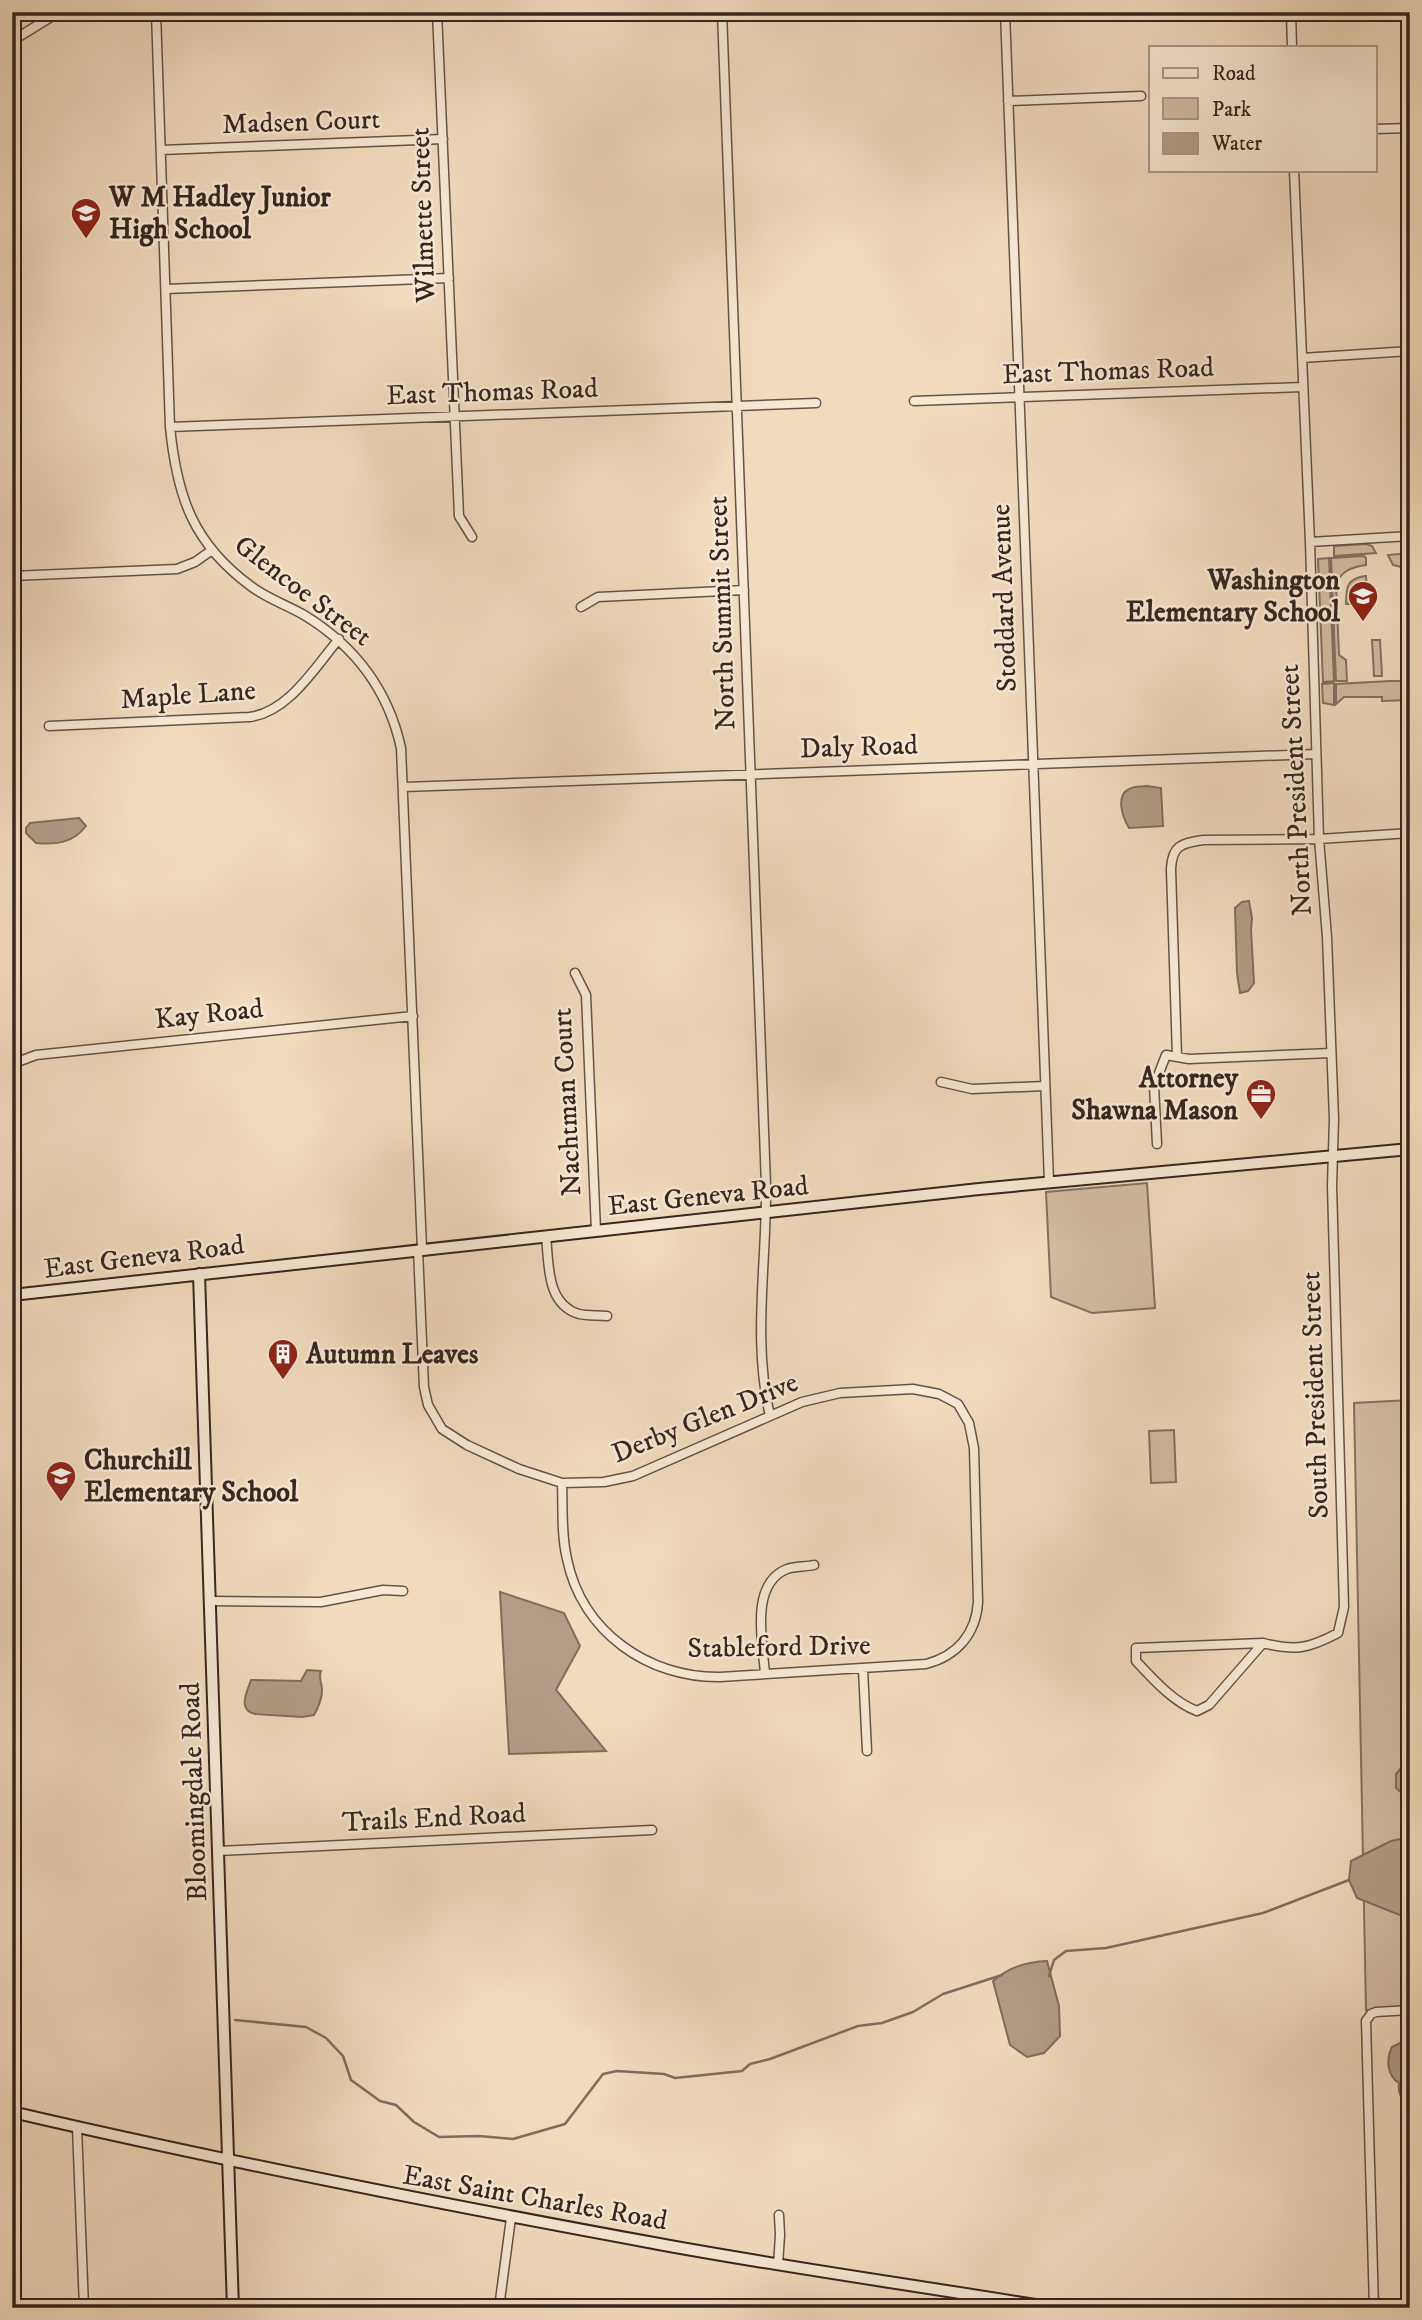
<svg xmlns="http://www.w3.org/2000/svg" width="1422" height="2320" font-family="'IM FELL DW Pica',serif">
<style>
.green{fill:#d1bca2;stroke:#837162;stroke-width:2}
.water{fill:#b19d88;stroke:#7f6d5f;stroke-width:2}
.lines{fill:none;stroke-linecap:round;stroke-linejoin:round}
.stream{stroke:#7f6d5f;stroke-width:2.5}
.street-casing{stroke:#645348;stroke-width:11}
.secondary-casing{stroke:#352621;stroke-width:14}
.street{stroke:#f6e8d4;stroke-width:8}
.secondary{stroke:#f6e8d4;stroke-width:10}
.labels{text-anchor:middle;dominant-baseline:central;stroke-width:5;stroke-linejoin:round;paint-order:stroke}
.street-label{font-size:28px;fill:#352621;stroke:#f6e8d4}
.poi-label{font-size:28px;font-weight:bold;fill:#352621;stroke:#f6e8d4;text-anchor:start}
</style>
<rect width="100%" height="100%" fill="#f1dbbd"/>
<filter id="stains"><feTurbulence type="fractalNoise" baseFrequency=".00286" numOctaves="4"/><feColorMatrix values="0 0 0 0 .2 0 0 0 0 .09 0 0 0 0 .02 0 0 0 .5 -.17"/></filter>
<radialGradient id="worn" r=".72"><stop offset=".6" stop-color="#630" stop-opacity="0"/><stop offset="1" stop-color="#630" stop-opacity=".3"/></radialGradient>
<!-- green -->
<path class="green" d="M 1366,544 L 1372,546 L 1376,553 L 1334,556 L 1334,546 Z
M 1410,553 L 1410,558 L 1403,559 L 1401,567 L 1393,565 L 1388,555 Z
M 1364,556 L 1366,558 L 1366,565 C 1351,567 1341,571 1336,585 L 1339,655 L 1346,660 L 1347,681 L 1336,681 L 1331,558 Z
M 1329,558 L 1334,681 L 1323,682 L 1318,559 Z
M 1366,576 L 1367,591 L 1348,592 L 1349,604 L 1346,604 C 1346,587 1347,578 1366,576 Z
M 1372,640 L 1380,640 L 1382,676 L 1374,676 Z
M 1390,681 L 1410,681 L 1410,700 L 1382,701 L 1382,697 L 1344,697 L 1336,704 L 1336,684 Z
M 1334,683 L 1334,705 L 1323,703 L 1322,684 Z
M 1147,1183 L 1155,1308 L 1092,1313 L 1051,1297 L 1046,1192 Z
M 1410,1400 L 1410,2007 L 1366,2010 L 1354,1403 Z
M 1174,1430 L 1176,1482 L 1151,1483 L 1149,1431 Z"/>
<!-- water -->
<path class="water" d="M 1147,786 L 1161,788 L 1163,826 L 1129,828 C 1123,818 1115,796 1129,789 C 1134,786 1141,787 1147,786 Z
M 79,818 L 86,826 C 73,843 56,845 36,843 L 26,833 L 26,828 L 30,823 Z
M 1249,901 L 1252,918 L 1251,930 L 1254,983 L 1248,991 L 1240,993 L 1237,973 L 1235,908 L 1242,902 Z
M 500,1592 L 564,1613 L 580,1646 L 556,1690 L 606,1751 L 509,1754 Z
M 307,1670 L 321,1671 C 318,1679 322,1682 322,1690 C 322,1698 318,1708 314,1715 L 302,1717 L 255,1714 C 237,1710 247,1692 251,1680 L 301,1681 Z
M 1410,1758 L 1410,1800 L 1396,1788 L 1396,1774 Z
M 1410,1833 L 1410,1968 L 1408,1921 L 1405,1917 L 1357,1898 L 1349,1880 L 1351,1861 L 1391,1841 L 1405,1838 Z
M 1047,1961 L 1059,2006 L 1060,2036 L 1044,2053 L 1027,2057 L 1010,2045 L 993,1981 C 1009,1967 1026,1962 1047,1961 Z
M 1404,2041 L 1410,2042 L 1410,2103 C 1400,2100 1398,2092 1399,2083 C 1387,2076 1386,2059 1392,2047 Z"/>
<g class="lines">
<!-- stream -->
<path class="stream" d="M 1049,1976 L 1054,1960 L 1066,1951 L 1106,1948 L 1263,1913 L 1349,1880
M 235,2020 L 306,2027 L 326,2038 L 343,2056 L 351,2080 L 380,2101 L 396,2105 L 414,2122 L 439,2137 L 479,2136 L 513,2139 L 565,2124 L 603,2074 L 617,2071 L 664,2074 L 675,2078 L 742,2071 L 750,2064 L 770,2059 L 858,2026 L 882,2023 L 913,2012 L 943,1994 L 1002,1975"/>
<!-- street casing -->
<g class="street-casing">
<path id="street" d="M 156,12 L 170,427 C 177,497 193,544 252,587 C 268,599 287,605 304,615 C 355,646 388,689 401,748 L 422,1249
M 298,12 L 298,13
M 437,12 L 459,516 L 472,537
M 722,12 L 766,1185 C 767,1263 752,1339 770,1416
M 1005,12 L 1049,1182
M 1291,12 L 1292,47
M 12,41 L 59,12
M 1008,101 L 1141,96
M 1375,129 L 1410,128
M 161,150 L 443,139
M 166,289 L 449,278
M 1302,358 L 1410,351
M 914,401 L 1303,387
M 170,427 L 816,403
M 1310,542 L 1410,536
M 12,576 L 177,569 L 195,562 L 212,550
M 581,607 L 598,597 L 744,590
M 49,726 L 249,717 C 288,713 315,667 339,639
M 404,787 L 1316,754
M 575,973 L 586,995 L 596,1231
M 1177,1057 L 1171,869 C 1172,846 1181,843 1203,840 L 1319,839 L 1410,833
M 12,1064 L 36,1055 L 413,1016
M 941,1082 L 972,1089 L 1045,1086
M 1157,1144 L 1154,1086 L 1166,1055 L 1189,1059 L 1331,1053
M 546,1236 C 549,1264 546,1304 579,1314 C 587,1316 598,1315 607,1316
M 418,1250 L 424,1387 L 428,1405 L 442,1429 L 467,1445 L 519,1469 L 562,1483 L 604,1482 L 633,1476 L 802,1402 L 840,1393 L 913,1389 L 939,1394 L 958,1404 L 969,1423 L 974,1448 L 978,1602 C 976,1634 957,1656 926,1664 L 720,1677 C 648,1678 582,1632 567,1559 C 561,1534 563,1508 562,1483
M 211,1601 L 321,1602 L 383,1590 L 403,1591
M 1263,1643 L 1136,1648 L 1136,1661 C 1153,1679 1173,1702 1197,1711 L 1209,1705 L 1263,1643 C 1295,1651 1308,1649 1338,1633 L 1344,1607 L 1332,1186 L 1334,1119 L 1327,937 L 1319,839 L 1310,542 L 1294,170
M 863,1669 L 867,1751
M 765,1674 C 763,1644 749,1584 787,1569 C 794,1566 805,1567 814,1565
M 218,1851 L 652,1830
M 77,2127 L 84,2308
M 778,2265 L 780,2235 L 779,2215
M 499,2308 L 511,2218
M 1374,2308 L 1366,2021 L 1371,2014 L 1376,2012 L 1410,2010"/>
</g>
<!-- secondary casing -->
<g class="secondary-casing">
<path id="secondary" d="M 199,1274 L 233,2308
M 12,1295 L 979,1189 L 1410,1149
M 12,2112 C 227,2162 441,2204 659,2244 C 789,2268 921,2286 1053,2308"/>
</g>
<!-- street -->
<use href="#street" class="street"/>
<!-- secondary -->
<use href="#secondary" class="secondary"/>
</g>
<!-- icons -->
<defs>
<g id="school-pin" transform="scale(1.575)"><path d="M0 17L-7.5 6A9.5 9.5 0 1 1 7.5 6Z" fill="#8f2418" stroke="#f6e8d4"/><path d="M0-5L7-2L0 1L-7-2ZM-4 1L0 2.5L4 1V4Q0 6-4 4Z" fill="#fff"/></g>
<g id="office-pin" transform="scale(1.575)"><path d="M0 17L-7.5 6A9.5 9.5 0 1 1 7.5 6Z" fill="#8f2418" stroke="#f6e8d4"/><path d="M-6-3h4V-5.5h4V-3h4V5H-6ZM-1-4.5V-3h2v-1.5ZM-6 0V1H6V0Z" fill="#fff"/></g>
<g id="building-pin" transform="scale(1.575)"><path d="M0 17L-7.5 6A9.5 9.5 0 1 1 7.5 6Z" fill="#8f2418" stroke="#f6e8d4"/><path d="M-4-6H4V6H1V3H-1V6H-4ZM-2.5-4.3h1.7v1.8h-1.7ZM.8-4.3h1.7v1.8H.8ZM-2.5-1h1.7V.8h-1.7ZM.8-1h1.7V.8H.8Z" fill="#fff"/></g>
</defs>
<g fill-rule="evenodd">
<use href="#school-pin" x="86" y="213"/>
<use href="#school-pin" x="1363" y="596"/>
<use href="#office-pin" x="1261" y="1094"/>
<use href="#building-pin" x="283" y="1354"/>
<use href="#school-pin" x="61" y="1476"/>
</g>
<g class="labels">
<!-- street labels -->
<g class="street-label">
<text transform="translate(301 122) rotate(-2)">Madsen Court</text>
<text transform="translate(423 215) rotate(-92)">Wilmette Street</text>
<text transform="translate(1108 371) rotate(-2)">East Thomas Road</text>
<text transform="translate(492 392) rotate(-2)">East Thomas Road</text>
<text transform="translate(303 591) rotate(37)">Glencoe Street</text>
<text transform="translate(1004 598) rotate(-92)">Stoddard Avenue</text>
<text transform="translate(722 613) rotate(-92)">North Summit Street</text>
<text transform="translate(188 695) rotate(-4)">Maple Lane</text>
<text transform="translate(859 747) rotate(-2)">Daly Road</text>
<text transform="translate(1296 790) rotate(-93)">North President Street</text>
<text transform="translate(209 1014) rotate(-6)">Kay Road</text>
<text transform="translate(567 1102) rotate(-93)">Nachtman Court</text>
<text transform="translate(708 1196) rotate(-6)">East Geneva Road</text>
<text transform="translate(144 1257) rotate(-7)">East Geneva Road</text>
<text transform="translate(1315 1395) rotate(-92)">South President Street</text>
<text transform="translate(705 1418) rotate(-22)">Derby Glen Drive</text>
<text transform="translate(779 1647) rotate(-1)">Stableford Drive</text>
<text transform="translate(194 1792) rotate(-92)">Bloomingdale Road</text>
<text transform="translate(434 1818) rotate(-3)">Trails End Road</text>
<text transform="translate(535 2198) rotate(10)">East Saint Charles Road</text>
</g>
<!-- poi labels -->
<g class="poi-label">
<text x="109" y="197">W M Hadley Junior<tspan x="109" dy="32">High School</tspan></text>
<text x="1340" y="580" text-anchor="end">Washington<tspan x="1340" dy="32">Elementary School</tspan></text>
<text x="1238" y="1078" text-anchor="end">Attorney<tspan x="1238" dy="32">Shawna Mason</tspan></text>
<text x="306" y="1354">Autumn Leaves</text>
<text x="84" y="1460">Churchill<tspan x="84" dy="32">Elementary School</tspan></text>
</g>
</g>
<!-- margin -->
<rect width="1422" height="2320" fill="none" stroke="#f1dbbd" stroke-width="42"/>
<rect x="14" y="14" width="1394" height="2292" fill="none" stroke="#352621" stroke-width="3.5"/>
<rect x="21" y="21" width="1380" height="2278" fill="none" stroke="#352621" stroke-width="2"/>
<!-- legend -->
<rect x="1149" y="46" width="228" height="126" fill="#f6e8d4" stroke="#a99a8c" stroke-width="2"/>
<rect x="1163" y="68" width="35" height="10" fill="#f6e8d4" stroke="#a99a8c" stroke-width="2"/>
<text x="1212" y="80" font-size="21" fill="#352621">Road</text>
<rect x="1163" y="98" width="35" height="21" fill="#d1bca2" stroke="#a99a8c" stroke-width="2"/>
<text x="1212" y="116" font-size="21" fill="#352621">Park</text>
<rect x="1163" y="133" width="35" height="21" fill="#b19d88" stroke="#a99a8c" stroke-width="2"/>
<text x="1212" y="150" font-size="21" fill="#352621">Water</text>
<rect width="100%" height="100%" filter="url(#stains)"/>
<rect width="100%" height="100%" fill="url(#worn)"/>
</svg>
